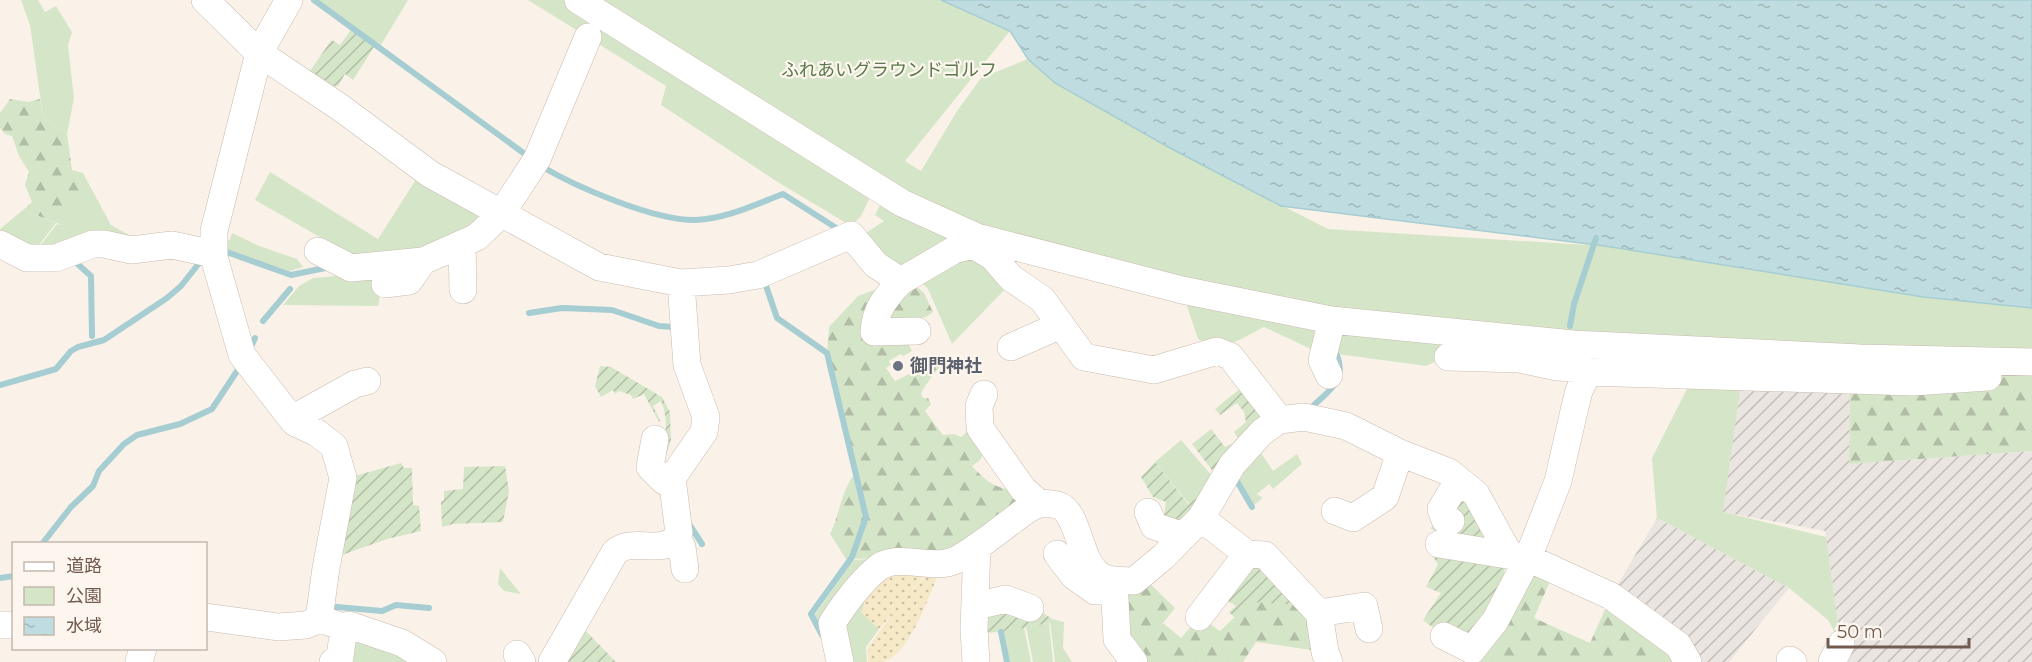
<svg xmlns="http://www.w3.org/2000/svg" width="2032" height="662" font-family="Montserrat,'Noto Sans JP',sans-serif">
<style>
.industrial{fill:url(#industrial-furrows)}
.green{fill:#d5e6c8}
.forest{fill:url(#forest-firs)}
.sand{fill:url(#sand-dots)}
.garden{fill:url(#garden-furrows)}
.water{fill:url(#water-ripples);stroke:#a6cdd2;stroke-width:1.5}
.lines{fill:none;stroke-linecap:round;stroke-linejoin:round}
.stream{stroke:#a6cdd2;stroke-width:6}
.minor-casing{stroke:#cabaaf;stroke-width:28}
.minor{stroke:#fff;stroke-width:27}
.worship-dot{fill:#6b7280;stroke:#fdf6ee;stroke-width:2}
.labels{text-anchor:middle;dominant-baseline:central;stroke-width:4.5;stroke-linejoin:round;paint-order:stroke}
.park-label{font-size:18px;fill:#5b7a4c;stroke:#fdf6ee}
.worship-label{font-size:18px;font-weight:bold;fill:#5b616d;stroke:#fdf6ee;text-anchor:start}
</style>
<defs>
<pattern id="industrial-furrows" width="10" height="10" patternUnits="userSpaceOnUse" patternTransform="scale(1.5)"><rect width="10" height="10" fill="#ebe5e1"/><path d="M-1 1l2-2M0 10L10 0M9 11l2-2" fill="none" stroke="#c3bdb9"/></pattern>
<pattern id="forest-firs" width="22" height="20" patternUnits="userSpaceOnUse" patternTransform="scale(1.5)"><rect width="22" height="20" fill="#d5e6c8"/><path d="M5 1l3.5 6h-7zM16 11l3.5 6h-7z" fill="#b1bda5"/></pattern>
<pattern id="sand-dots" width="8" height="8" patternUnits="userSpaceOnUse" patternTransform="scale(1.5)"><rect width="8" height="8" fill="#f5e9c7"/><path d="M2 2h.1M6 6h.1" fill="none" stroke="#cbc0a4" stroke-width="1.8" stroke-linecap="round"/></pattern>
<pattern id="garden-furrows" width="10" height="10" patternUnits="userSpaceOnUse" patternTransform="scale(1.5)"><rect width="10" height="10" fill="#d5e6c8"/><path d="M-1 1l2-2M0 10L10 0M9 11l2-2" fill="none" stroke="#b1bda5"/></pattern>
<pattern id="water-ripples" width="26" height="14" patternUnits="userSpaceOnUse" patternTransform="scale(1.5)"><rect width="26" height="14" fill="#bfdde1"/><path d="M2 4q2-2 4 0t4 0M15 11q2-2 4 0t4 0" fill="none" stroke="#a0b6b9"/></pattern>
</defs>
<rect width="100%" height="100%" fill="#faf2e8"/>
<!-- industrial -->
<path class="industrial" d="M 1742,376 L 1850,379 L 1849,464 L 2032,451 L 2032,662 L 1832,662 L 1841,644 L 1825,531 L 1722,512 Z
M 1657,518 L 1789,588 L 1729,662 L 1688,662 L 1611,596 Z"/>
<!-- green -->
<path class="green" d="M 21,0 L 38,0 L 45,12 L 56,6 L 72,32 L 68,45 L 74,98 L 67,134 L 43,117 L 30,25 Z
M 314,0 L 408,0 L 379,48 Z
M 528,0 L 570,0 L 872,193 L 861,216 L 851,226 L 776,181 L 661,105 L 666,86 Z
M 579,0 L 941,0 L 1010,31 L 905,161 L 921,171 L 957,111 L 981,78 L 1028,59 L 1055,83 L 1170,148 L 1328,229 L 1605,246 L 1927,298 L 2032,307 L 2032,376 L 1913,382 L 1742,376 L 1723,512 L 1826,537 L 1841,644 L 1828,620 L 1789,588 L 1657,518 L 1652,458 L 1694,375 L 1588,372 L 1332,320 L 977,237 Z
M 72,170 L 83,173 L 111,225 L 129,235 L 137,245 L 36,251 L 57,224 L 62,225 L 82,185 Z
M 270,172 L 378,239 L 417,178 L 486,218 L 409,253 L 360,260 L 255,200 Z
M 883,199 L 954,236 L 898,272 L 860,237 L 884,221 L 875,215 Z
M 23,210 L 56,223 L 36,249 L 0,240 L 0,229 Z
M 232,233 L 259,246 L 297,259 L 303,267 L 289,271 L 223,248 L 222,238 L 230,240 Z
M 972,252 L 1012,282 L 952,344 L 928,289 L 915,276 Z
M 384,272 L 378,306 L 283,305 L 299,286 L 313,278 Z
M 1185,300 L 1322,325 L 1315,351 L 1264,327 C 1240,339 1225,353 1198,339 Z
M 1336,326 L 1572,351 L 1456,352 L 1426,366 L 1330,353 Z
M 1181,440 L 1220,485 L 1189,504 L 1155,462 Z
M 1257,447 L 1273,471 L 1297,454 L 1302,464 L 1273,489 L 1269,484 L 1257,494 L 1263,498 L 1254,505 L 1234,472 Z
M 888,558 L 825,635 L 815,615 L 853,560 Z
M 500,568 L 521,594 L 504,591 L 498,584 Z
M 856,594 L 865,602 L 861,612 L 879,629 L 866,647 L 867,662 L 844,662 L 848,602 Z
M 1052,619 L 1064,622 L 1063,648 L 1072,662 L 1055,662 L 1050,621 Z
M 1049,623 L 1053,662 L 1033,662 L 1026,627 Z
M 1024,627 L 1031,662 L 1009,662 L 1003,631 Z
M 350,637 L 369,638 L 412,662 L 346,662 Z"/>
<!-- forest -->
<path class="forest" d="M 10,99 L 28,102 L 40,99 L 43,117 L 67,134 L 72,170 L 82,185 L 79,198 L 62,225 L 23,210 L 32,202 L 25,185 L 29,172 L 19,156 L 12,136 L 5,134 L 0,128 L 0,113 Z
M 912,282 L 924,293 L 933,312 L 926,317 L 909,320 L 893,330 L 884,306 Z
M 893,283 L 877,305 L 905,337 L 912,351 L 903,356 L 901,354 L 889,361 L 891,365 L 886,368 L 895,381 L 913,372 L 915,365 L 913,361 L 917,359 L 924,369 L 939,359 L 943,364 C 932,374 929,381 921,393 L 923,398 L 928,398 L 931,404 L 925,411 L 943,435 L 954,434 L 961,437 L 971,428 L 987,449 L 979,461 L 972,466 C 982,477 993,488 1009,489 L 1022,506 L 968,547 L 888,558 L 846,559 L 830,534 C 840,514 841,491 855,473 L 827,355 L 829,327 L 858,296 Z
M 2014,376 L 2032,376 L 2032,451 L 1849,464 L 1850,379 L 1913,382 Z
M 1528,558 L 1554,572 L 1534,618 L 1590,643 L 1611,596 L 1688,662 L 1470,662 Z
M 1141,575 L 1175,608 L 1163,623 L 1181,638 L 1199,617 L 1220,631 L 1252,601 L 1299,605 L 1325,652 L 1256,642 L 1243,662 L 1135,662 L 1116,598 Z"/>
<!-- sand -->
<path class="sand" d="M 894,564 L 924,576 L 910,592 L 925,577 L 930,567 L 941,567 C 931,591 910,657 882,662 C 878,662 872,662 868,662 L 868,648 L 894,611 L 879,629 L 861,612 L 865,602 L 856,594 Z"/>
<!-- garden -->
<path class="garden" d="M 351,30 L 374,47 L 353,80 L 345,74 L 338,86 L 330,86 L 308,74 L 330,42 L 332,40 L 340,45 Z
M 600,366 L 611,367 L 662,397 L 670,412 L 671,440 L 663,465 L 658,462 C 665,441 670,422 661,401 L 653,406 L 660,420 L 659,422 L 644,394 L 633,399 L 631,395 L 619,391 L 615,394 L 613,390 L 601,397 L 595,386 Z
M 1241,388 L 1273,420 L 1243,445 L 1234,432 L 1246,422 L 1244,412 L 1237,403 L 1220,415 L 1215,409 Z
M 1211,429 L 1225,447 L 1233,443 L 1237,449 L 1215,474 L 1192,444 Z
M 1155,462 L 1188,504 L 1201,495 L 1201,518 L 1162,529 L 1166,502 L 1153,497 L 1141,477 Z
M 401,463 L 404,468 L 412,468 L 413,505 L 419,506 L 421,531 L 387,539 L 342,555 L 351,477 Z
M 505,466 L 509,491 L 503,522 L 453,524 L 442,527 L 441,502 L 444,500 L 444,491 L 463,489 L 464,467 Z
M 1458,494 L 1478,508 L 1501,547 L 1468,541 L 1431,529 L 1433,522 Z
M 1427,548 L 1505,562 L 1503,590 L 1468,642 L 1436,630 L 1423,620 L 1441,593 L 1426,587 L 1438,564 Z
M 1255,557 L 1299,605 L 1252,602 L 1235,618 L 1229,612 L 1236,606 L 1226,600 Z
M 981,610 L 1039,610 L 1052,619 L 1049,623 L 1001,632 L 979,633 Z
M 582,627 L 616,662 L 561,662 Z"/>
<!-- water -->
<path class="water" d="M 941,0 L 2032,0 L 2032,308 L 1923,297 L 1605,246 L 1281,206 L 1170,148 L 1055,83 L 1028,59 L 1010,31 Z"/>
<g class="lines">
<!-- stream -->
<path class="stream" d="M 314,0 L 529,157
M 541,166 C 576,187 655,221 696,220 C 726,219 756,204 783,194 L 841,231
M 224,251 L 291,275 L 330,267
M 73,260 L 91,276 L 92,336
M 764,280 L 777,318 L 827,353 L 866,517 L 852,557 L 811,614 L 822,635
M 529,313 L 562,308 L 612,310 L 659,326 L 674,327
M 263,321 L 290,289
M 1570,326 L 1574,304 L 1596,238
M 250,349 L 255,338
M 0,385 L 56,369 L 71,351 L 78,347 L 104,340 L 167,298 L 181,286 L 200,262
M 1313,406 C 1329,391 1347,380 1337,355
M 1234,476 L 1252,507
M 689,524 L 702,544
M 42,544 L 71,507 L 93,486 L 99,471 L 124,444 L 137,435 L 180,424 L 212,409 L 241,365
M 0,578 L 14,576
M 328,611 L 337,607 L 382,611 L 396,605 L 429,608
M 1001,632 L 1007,662"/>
<!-- minor casing -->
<g class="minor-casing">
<path id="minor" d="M 205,0 L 259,53 L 341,108 L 430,174 L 599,267 L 681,283 L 729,280 L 758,275 L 851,235 L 876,265 L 901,281 L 954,250 L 973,245
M 289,0 L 259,53 L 214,231 L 214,257 L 242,355 L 294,422 L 317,433 L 334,446 L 343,478 L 326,568 L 319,619
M 578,0 L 902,203 L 977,237 L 1182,290 L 1331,320 L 1573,344 L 1860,358 L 2032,362
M 976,239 L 973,245 L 993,257 L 1011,278 L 1042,299 L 1084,357 L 1154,370 L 1217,351 L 1230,356 L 1280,420
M 0,244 L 27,258 L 56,258 L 93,244 L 104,244 L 131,250 L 172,245 L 214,254
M 462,244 L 463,290
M 318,251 L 351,268 L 423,261
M 901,281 C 886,297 875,309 874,332 L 917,331
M 385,284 L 409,281 L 423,261 L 477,237 L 501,214 L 537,159 L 588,37
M 1011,347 L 1061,325
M 1448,357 L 1519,359 L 1557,367 L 1577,368 L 1588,372 L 1913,382 L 1988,377
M 1329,375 L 1322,360 L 1332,320
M 984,394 L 979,406 L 980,428 L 1023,489 L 1040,504
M 292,419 L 355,384 L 367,381
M 655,439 L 650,467 L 664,481 L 672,478
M 1335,511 L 1353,518 L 1385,497 L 1400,453
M 1148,512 L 1154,526 L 1184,536
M 1201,518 L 1247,554 L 1265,555 L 1319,613 L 1325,652 L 1329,662
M 1451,521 L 1445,520 L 1441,509 L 1452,491 L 1465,486
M 676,539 L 682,547 L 685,569
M 1439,544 L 1513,556
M 1057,554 L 1074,576 L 1095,591 L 1111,590
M 1114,580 L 1117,639 L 1134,662
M 976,606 L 1006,599 L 1030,608
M 1319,613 L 1364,606 L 1369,629
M 206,617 L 278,627 L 306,625 L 319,619 L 344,627 L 349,625 L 402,643 L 433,662
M 1199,617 L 1247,554
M 0,625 L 14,625
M 1444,636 L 1472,650 L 1495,621 L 1528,558 L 1558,481 L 1574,411 L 1579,391 L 1588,372
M 517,654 L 522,662
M 1790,660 L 1793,662
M 139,662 L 143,648
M 333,662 L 340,657 L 344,627
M 552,662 L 615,552 C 618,550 621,548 624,547 C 643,541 668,555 679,533 L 672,478 L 704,432 L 706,417 L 687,365 L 681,283
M 840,662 L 832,623 C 845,603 860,582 879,567 C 899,553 933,571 956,560 C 976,549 994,534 1012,521 C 1020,515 1030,506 1040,504 C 1044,503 1054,504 1058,505 C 1079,512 1078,558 1098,574 C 1107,582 1123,580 1134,581 L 1164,556 L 1201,518 L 1232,465 L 1262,432 L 1279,420 L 1304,417 L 1346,426 L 1400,453 L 1449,472 L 1476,494 L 1509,554 L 1528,558 L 1611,596 L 1678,645 L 1688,662
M 976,662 L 974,629 L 977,547
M 1832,662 L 1841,644"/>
</g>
<!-- minor -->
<use href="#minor" class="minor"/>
</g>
<!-- markers -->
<circle class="worship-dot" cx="898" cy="366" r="6"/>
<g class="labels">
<!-- park labels -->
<g class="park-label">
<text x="889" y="70">ふれあいグラウンドゴルフ</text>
</g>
<!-- worship labels -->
<g class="worship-label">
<text x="910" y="366">御門神社</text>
</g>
</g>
<!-- legend -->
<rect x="12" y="542" width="195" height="108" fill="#fdf6ee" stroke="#c5b8ae" stroke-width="1.5"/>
<rect x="24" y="562" width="30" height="9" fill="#ffffff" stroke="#c5b8ae" stroke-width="1.5"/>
<text x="66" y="572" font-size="18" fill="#715a4f">道路</text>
<rect x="24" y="587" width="30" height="18" fill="#d5e6c8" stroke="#c5b8ae" stroke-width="1.5"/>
<text x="66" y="602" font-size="18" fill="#715a4f">公園</text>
<rect x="24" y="617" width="30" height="18" fill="url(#water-ripples)" stroke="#c5b8ae" stroke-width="1.5"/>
<text x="66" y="632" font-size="18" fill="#715a4f">水域</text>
<!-- scale -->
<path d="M1828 638v9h141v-9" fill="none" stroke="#715a4f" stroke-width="3"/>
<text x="1837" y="638" font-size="18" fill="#715a4f" stroke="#fdf6ee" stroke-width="4.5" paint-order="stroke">50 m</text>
</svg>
